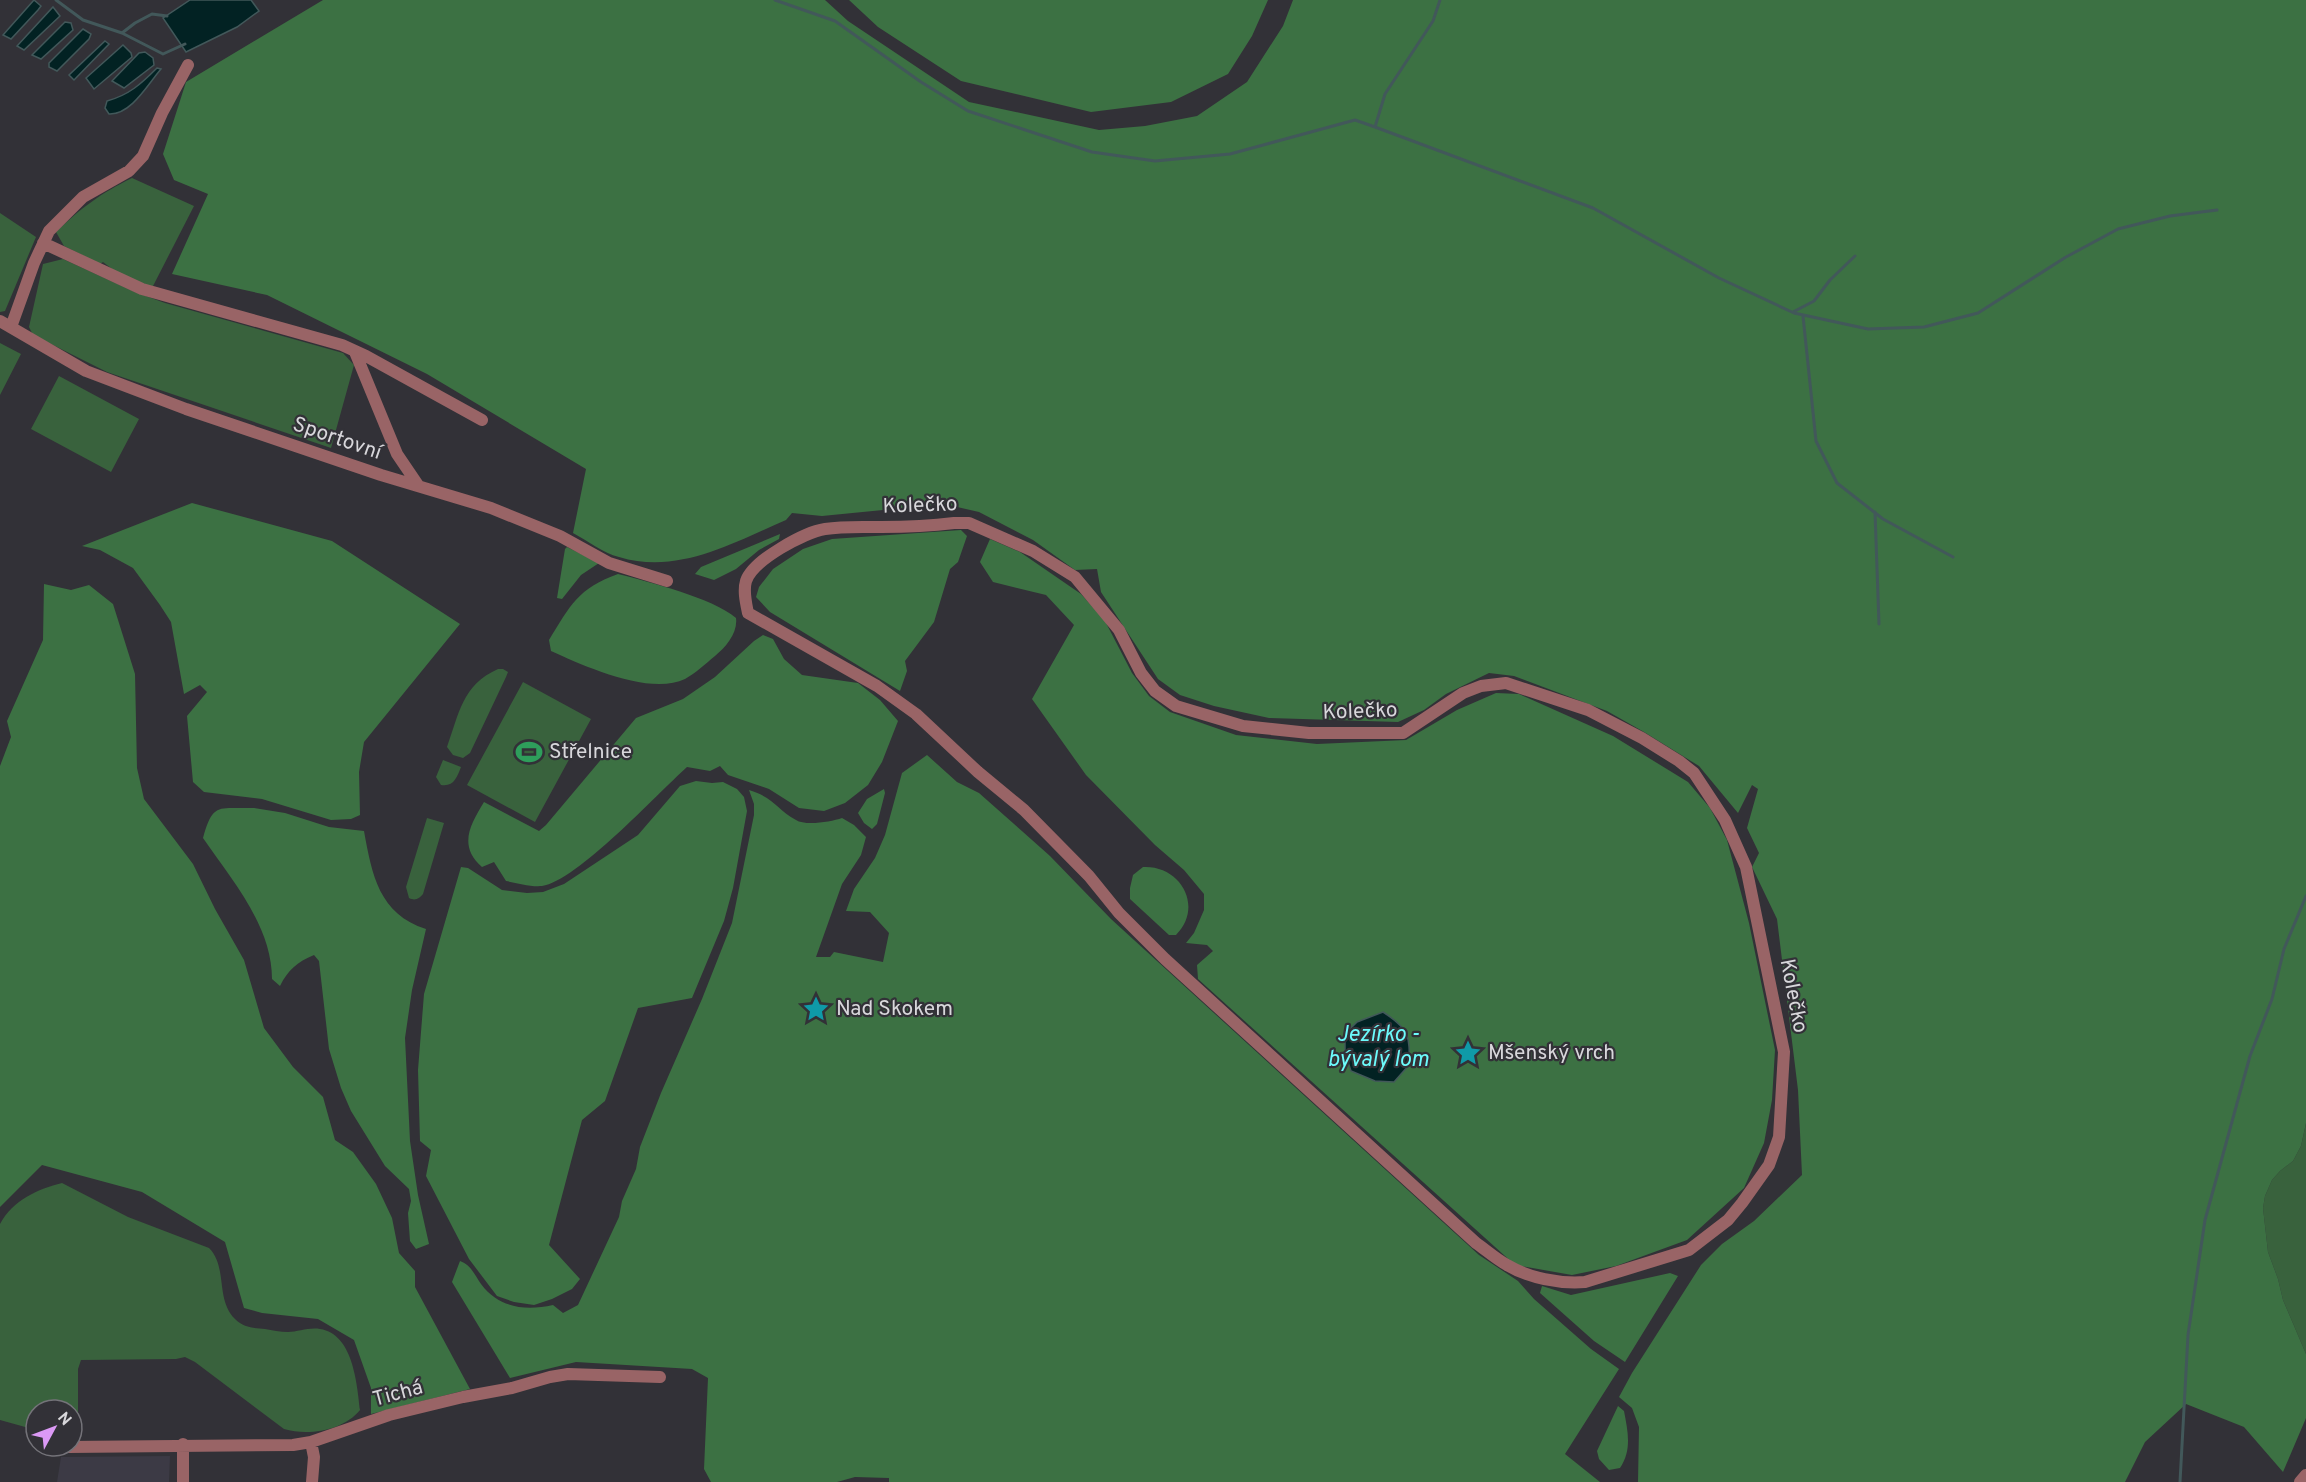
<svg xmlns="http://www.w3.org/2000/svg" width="2306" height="1482" font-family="Overpass,sans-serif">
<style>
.built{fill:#3c3a45}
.green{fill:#39623d}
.forest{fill:#3c7143}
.water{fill:#022223;stroke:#42585a;stroke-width:1.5}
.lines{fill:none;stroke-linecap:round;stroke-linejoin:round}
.stream{stroke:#42585a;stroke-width:3}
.minor{stroke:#996466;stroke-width:12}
.labels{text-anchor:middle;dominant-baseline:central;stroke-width:4.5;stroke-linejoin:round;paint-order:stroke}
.street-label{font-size:21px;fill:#d8d7db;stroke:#323137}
.poi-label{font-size:21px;fill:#d8d7db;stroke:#323137;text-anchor:start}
.water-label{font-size:22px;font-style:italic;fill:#6cfbfc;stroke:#323137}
</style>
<rect width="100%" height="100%" fill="#323137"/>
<!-- built -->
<path class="built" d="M 170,1456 L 169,1482 L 57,1482 L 61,1457 Z"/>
<!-- green -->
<path class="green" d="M 132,178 L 194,206 L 152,288 L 116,272 L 103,262 L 100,264 L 64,246 L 56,232 C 81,208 101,193 132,178 Z
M 0,213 L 36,237 L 5,311 L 0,312 Z
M 63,259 L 135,292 L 165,303 L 343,353 L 354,365 L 331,448 L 107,372 L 33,335 L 29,327 L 43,264 Z
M 0,343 L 21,354 L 0,395 Z
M 59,376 L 139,419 L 111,472 L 31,429 Z
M 498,669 L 503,669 L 508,672 L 506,677 L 470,753 L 463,758 L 453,755 L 447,747 C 459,714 462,685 498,669 Z
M 523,682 L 591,719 L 535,822 L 467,785 Z
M 443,760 L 461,767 C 457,777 454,787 441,785 L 436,777 Z
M 427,818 L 444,823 L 423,894 C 419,899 415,901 409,898 L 406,887 Z
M 2306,1123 L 2306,1354 L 2283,1300 L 2278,1279 L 2268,1252 L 2263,1208 L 2265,1196 L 2272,1180 L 2280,1171 L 2293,1161 L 2301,1146 Z
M 62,1183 L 128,1217 L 209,1248 C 228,1267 215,1299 235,1319 C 244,1328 254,1328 265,1329 C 272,1330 280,1332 288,1332 C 298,1332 309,1327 320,1329 C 353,1334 357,1383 360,1410 C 343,1431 308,1436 284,1429 L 195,1362 L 185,1357 L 176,1359 L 81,1360 L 78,1369 L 78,1436 L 72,1438 L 72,1410 L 36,1410 L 36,1430 L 0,1420 L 0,1224 C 13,1200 38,1189 62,1183 Z"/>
<!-- forest -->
<path class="forest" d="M 323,0 L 825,0 L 848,21 L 969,102 L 1099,130 L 1145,126 L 1197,116 L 1247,82 L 1283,26 L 1293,0 L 2306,0 L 2306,1123 L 2301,1146 L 2293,1161 L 2280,1171 L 2272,1180 L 2265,1196 L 2263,1208 L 2268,1252 L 2278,1279 L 2283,1300 L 2306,1354 L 2306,1418 L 2283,1472 L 2244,1427 L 2186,1404 L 2145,1442 L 2125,1482 L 1638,1482 L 1639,1427 L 1632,1408 L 1619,1397 L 1632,1373 L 1701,1265 L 1722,1244 L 1754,1221 L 1802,1175 L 1798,1090 L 1777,919 L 1752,867 L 1759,853 L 1747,828 L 1758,789 L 1752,785 L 1738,813 L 1699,766 L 1644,732 L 1607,711 L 1514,676 L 1489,673 L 1446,694 L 1424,710 L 1398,722 L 1269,718 L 1214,706 L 1180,695 L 1158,679 L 1101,592 L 1097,569 L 1075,570 L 1033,540 L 979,512 L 944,504 L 822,516 L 792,513 L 786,520 C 733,543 678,575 619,557 C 603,553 588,541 573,533 L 586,469 L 427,374 L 267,295 L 172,274 L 208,194 L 174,180 L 163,154 L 186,82 Z
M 849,0 L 1268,0 L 1252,36 L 1228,74 L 1171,102 L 1091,112 L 961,81 L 878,27 Z
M 192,503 L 332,541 L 460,624 L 364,742 L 359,772 L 360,815 L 351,819 L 331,820 L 262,799 L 204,792 L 193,782 L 187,716 L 207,692 L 200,685 L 184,694 L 171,622 L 160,605 L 133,568 L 100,550 L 82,546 Z
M 961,530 L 967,536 L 958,562 L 950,569 L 934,622 L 905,661 L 907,671 L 900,691 L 770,612 L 756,597 L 759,587 L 773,569 L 803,549 L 832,539 Z
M 780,534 L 779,539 L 759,550 L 736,569 L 714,580 L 695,574 L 701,567 Z
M 990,539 L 1020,552 L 1081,594 L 1105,621 L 1132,673 L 1149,696 L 1170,712 L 1236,735 L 1317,744 L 1406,740 L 1457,710 L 1496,693 L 1519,694 L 1613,736 L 1688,782 L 1710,808 L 1727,840 L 1749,923 L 1775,1050 L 1772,1100 L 1764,1143 L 1744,1188 L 1687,1240 L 1616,1266 L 1572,1275 L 1515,1265 L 1198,979 L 1197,965 L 1213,951 L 1207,945 L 1186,943 L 1194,933 L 1204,910 L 1204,894 L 1184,870 L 1155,845 L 1086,775 L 1032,699 L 1074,625 L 1046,595 L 993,582 L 980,562 Z
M 567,547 L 599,563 L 581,575 L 562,599 L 557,598 L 565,549 Z
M 618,574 C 649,582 713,598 736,618 C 738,633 726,647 715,656 C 705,664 696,673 685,679 C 650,696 584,666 551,651 L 549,640 C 570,606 578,588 618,574 Z
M 44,584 L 71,590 L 89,585 L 113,604 L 135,674 L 137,768 L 144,799 L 193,864 L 215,909 L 244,960 L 264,1028 L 293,1067 L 323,1097 L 335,1140 L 353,1152 L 376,1184 L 392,1218 L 399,1253 L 415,1271 L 415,1287 L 470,1389 L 371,1414 L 371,1388 L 354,1340 L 318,1319 L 262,1313 L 244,1308 L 225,1242 L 142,1192 L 42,1165 L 0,1207 L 0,766 L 11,737 L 7,721 L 43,640 Z
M 763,635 L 773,639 L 784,659 L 802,675 L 858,683 L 880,700 L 898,721 L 882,762 L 868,785 L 845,803 L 824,811 L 799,808 L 769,789 L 728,775 L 720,766 L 710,771 L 687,767 C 657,794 577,881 542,886 C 530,887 517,883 506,881 L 494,862 L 482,867 C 458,846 470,825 484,802 L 539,831 L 546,825 L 636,718 L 683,699 L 715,677 L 754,641 Z
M 927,755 L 957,782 L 979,793 L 1050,856 L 1111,919 L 1479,1255 L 1518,1281 L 1534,1299 L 1591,1349 L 1619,1369 L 1565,1454 L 1600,1482 L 889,1482 L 889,1478 L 855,1477 L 837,1482 L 711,1482 L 704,1469 L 708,1378 L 692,1369 L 576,1362 L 510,1378 L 452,1282 L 460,1261 C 471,1265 474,1274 481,1284 C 499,1308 525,1311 553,1305 L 563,1313 L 578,1305 L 619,1217 L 622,1201 L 636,1169 L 640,1147 L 661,1093 L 702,999 L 732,923 L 754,815 L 754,804 L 749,790 C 775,798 776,809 796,820 C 805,826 831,822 842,818 L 854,825 L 866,837 L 861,855 L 842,884 L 816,957 L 830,957 L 834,952 L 883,962 L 889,933 L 870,912 L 846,911 L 854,889 L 875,858 L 885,835 L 902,773 Z
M 696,781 L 712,783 L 723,782 L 737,789 L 744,797 L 747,811 L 733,888 L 724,921 L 692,998 L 638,1008 L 605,1101 L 582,1120 L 549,1245 L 580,1279 L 572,1289 L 552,1299 L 534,1305 L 514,1302 L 497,1296 L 469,1259 L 426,1176 L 431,1150 L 420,1141 L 418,1070 L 424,994 L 461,867 L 468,868 L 502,890 L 527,893 L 543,892 L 564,884 L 638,835 L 680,786 Z
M 884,789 L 885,793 L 877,824 L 872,829 L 864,823 L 858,813 L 867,799 Z
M 254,808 L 285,813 L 329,827 L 364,831 C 372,875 379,914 426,929 L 412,990 L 405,1038 L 410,1141 L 418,1195 L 429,1244 L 416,1249 L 410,1241 L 408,1213 L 411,1201 L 409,1189 L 385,1166 L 351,1111 L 341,1088 L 329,1049 L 319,961 L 314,955 C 297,962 288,970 280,986 L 272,979 C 272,926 232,880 203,838 C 213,801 219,809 254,808 Z
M 1143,867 C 1181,865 1204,907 1176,935 L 1169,935 L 1130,899 L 1130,888 L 1133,875 Z
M 1670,1273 L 1678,1276 L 1625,1362 L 1594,1341 L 1540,1293 L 1542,1286 L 1571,1295 Z
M 1618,1406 L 1624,1411 C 1628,1432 1632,1450 1620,1468 L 1609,1470 L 1599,1459 L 1597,1451 Z"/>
<!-- water -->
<path class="water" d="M 34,0 L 41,6 L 38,10 L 11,39 L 3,35 Z
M 190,0 L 251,0 L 259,11 L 237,27 L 186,52 L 163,18 Z
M 53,7 L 60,16 L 24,50 L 17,46 Z
M 65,22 L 71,23 L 73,30 L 41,59 L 32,55 Z
M 83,29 L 91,34 L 89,39 L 57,71 L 49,67 L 49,63 Z
M 105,41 L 109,44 L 74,80 L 69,75 Z
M 123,45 L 131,53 L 132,57 L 94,89 L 86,78 Z
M 145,52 L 153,58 L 154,65 L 124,88 L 112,81 L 139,53 Z
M 157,68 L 161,69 C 148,84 131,115 109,114 L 105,108 L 107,101 C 129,95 141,84 157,68 Z
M 1383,1012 C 1409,1029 1410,1035 1409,1065 L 1394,1082 L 1375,1081 L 1351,1071 L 1345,1053 L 1345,1034 L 1357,1022 Z"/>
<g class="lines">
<!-- stream -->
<path class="stream" d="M 56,0 L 83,20 L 122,33 L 135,23 L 152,14 L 167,16
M 775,0 L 835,21 L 921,82 L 968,111 L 1092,152 L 1155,161 L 1230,154 L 1355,120 L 1375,127 L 1385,94 L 1433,21 L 1440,0
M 122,33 L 163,54 L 185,44
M 1375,127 L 1593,208 L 1719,278 L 1794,313 L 1868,329 L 1924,327 L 1978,313 L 2066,257 L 2118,229 L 2170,216 L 2217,210
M 1793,312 L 1814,301 L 1830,280 L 1855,256
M 1803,316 L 1816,441 L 1837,483 L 1883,519 L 1953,557
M 1875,512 L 1879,624
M 2180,1482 L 2188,1335 L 2205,1220 L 2250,1056 L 2272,999 L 2284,949 L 2306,896"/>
<!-- minor -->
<path class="minor" d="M 43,243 L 142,289 L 342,345 L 366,356 L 482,420
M 0,321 L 86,371 L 186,409 L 381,475 L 491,508 L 560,536 L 609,563 L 667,581
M 11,327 L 34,263 L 49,231 L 83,197 L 129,171 L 143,156 L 162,113 L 188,65
M 355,352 L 397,454 L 418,485
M 954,523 L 969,523 L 1033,551 L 1075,577 L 1119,630 L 1141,673 L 1155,691 L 1176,706 L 1243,726 L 1309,733 L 1403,733 L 1463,693 L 1481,686 L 1506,683 L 1588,710 L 1642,738 L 1679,761 L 1694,773 L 1725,820 L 1746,867 L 1784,1052 L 1779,1137 L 1769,1165 L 1742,1203 L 1728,1220 L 1689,1250 L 1585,1282 C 1559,1284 1529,1278 1507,1265 C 1496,1259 1486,1250 1476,1243 L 1165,959 L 1119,913 L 1089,876 L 1024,810 L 978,772 L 916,714 L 877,686 L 748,613 C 746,603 743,591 746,581 C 753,560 805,532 825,529 C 843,526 863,527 881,527 C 906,527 930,526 954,523 Z
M 311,1442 L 314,1457 L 312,1482
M 68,1447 L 293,1445 L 311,1442 L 389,1415 L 463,1397 L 512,1388 L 550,1377 L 568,1374 L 660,1377
M 183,1482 L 183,1444
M 2300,1482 L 2306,1475"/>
</g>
<!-- icons -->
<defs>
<g id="stadium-bare" transform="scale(2.07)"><path d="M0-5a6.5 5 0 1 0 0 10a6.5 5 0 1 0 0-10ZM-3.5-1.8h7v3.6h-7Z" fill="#2e9e5b" stroke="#323137" stroke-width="2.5" paint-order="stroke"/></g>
<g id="sight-bare" transform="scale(2.07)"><path d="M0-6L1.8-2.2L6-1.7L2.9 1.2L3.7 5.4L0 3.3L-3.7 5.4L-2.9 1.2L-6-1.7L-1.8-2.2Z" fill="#0f9aa8" stroke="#323137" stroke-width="2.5" paint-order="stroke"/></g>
</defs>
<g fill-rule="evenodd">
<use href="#stadium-bare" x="529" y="752"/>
<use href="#sight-bare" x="816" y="1009"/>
<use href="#sight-bare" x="1468" y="1053"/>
</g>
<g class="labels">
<!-- street labels -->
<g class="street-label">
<text transform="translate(337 439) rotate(19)">Sportovní</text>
<text transform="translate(920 506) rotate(-2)">Kolečko</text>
<text transform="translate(1360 712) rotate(-2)">Kolečko</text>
<text transform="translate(1793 996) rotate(79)">Kolečko</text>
<text transform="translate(398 1394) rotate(-15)">Tichá</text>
</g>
<!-- poi labels -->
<g class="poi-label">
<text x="549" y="752">Střelnice</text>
<text x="836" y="1009">Nad Skokem</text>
<text x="1488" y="1053">Mšenský vrch</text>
</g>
<!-- water labels -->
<g class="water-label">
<text x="1378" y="1035">Jezírko -<tspan x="1378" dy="25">bývalý lom</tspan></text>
</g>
</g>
<!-- north arrow -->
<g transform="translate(54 1428) rotate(49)"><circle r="28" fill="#323137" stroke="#747379" stroke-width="1.5"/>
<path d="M0-4.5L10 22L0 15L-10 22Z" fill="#db99f5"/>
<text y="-9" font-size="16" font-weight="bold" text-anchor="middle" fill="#d8d7db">N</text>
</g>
</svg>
